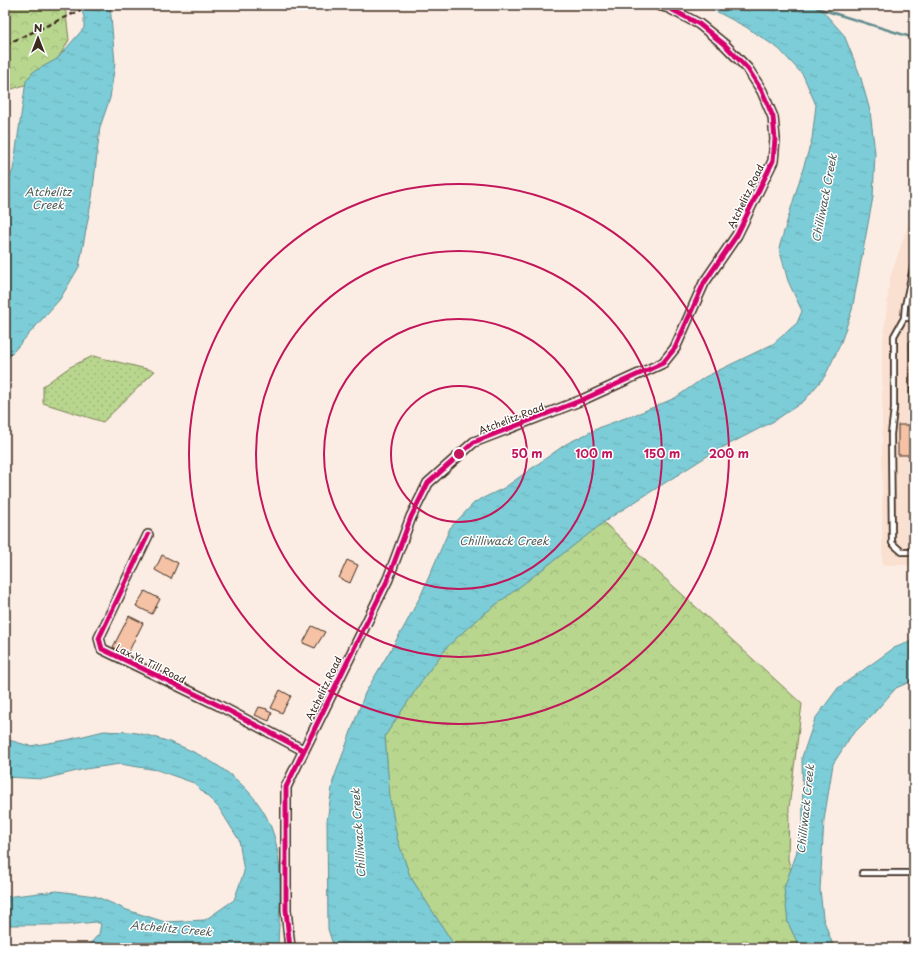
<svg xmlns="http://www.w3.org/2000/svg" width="919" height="953" font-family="'Playpen Sans',sans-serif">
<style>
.built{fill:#fae0d1}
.grass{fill:url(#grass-dots);stroke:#7a8056}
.forest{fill:url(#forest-crowns);stroke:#7a8056}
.water{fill:url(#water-ripples);stroke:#628c8e}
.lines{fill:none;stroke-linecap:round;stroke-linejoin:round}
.stream{stroke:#628c8e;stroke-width:2.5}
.building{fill:#f5c2a5;stroke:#3b2a1e}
.service-casing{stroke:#3b2a1e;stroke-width:8}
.minor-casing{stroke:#3b2a1e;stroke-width:12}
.service{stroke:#fff;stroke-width:4.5}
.minor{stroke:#fff;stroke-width:9}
.rail{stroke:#3b2a1e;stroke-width:2.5;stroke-dasharray:6 3;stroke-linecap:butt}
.cycleway-casing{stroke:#fff;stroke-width:8}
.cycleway{stroke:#d6006c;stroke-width:5}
.ring{fill:none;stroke:#c2185b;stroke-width:2}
.labels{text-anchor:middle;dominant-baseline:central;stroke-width:3;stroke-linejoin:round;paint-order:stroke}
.street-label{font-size:10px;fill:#3b2a1e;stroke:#fff}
.water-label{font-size:11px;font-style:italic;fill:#4e5b56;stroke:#fff}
.centre{fill:#c2185b;stroke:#fff;stroke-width:2}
.ring-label{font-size:12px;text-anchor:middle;font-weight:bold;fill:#c2185b;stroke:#fff;stroke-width:3;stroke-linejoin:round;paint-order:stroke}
</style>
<defs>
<pattern id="grass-dots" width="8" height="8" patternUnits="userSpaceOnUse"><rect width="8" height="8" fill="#b8d68e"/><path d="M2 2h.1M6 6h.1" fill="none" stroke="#9fb87a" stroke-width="1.8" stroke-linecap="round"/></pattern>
<pattern id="forest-crowns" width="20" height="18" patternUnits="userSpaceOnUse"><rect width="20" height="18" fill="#b8d68e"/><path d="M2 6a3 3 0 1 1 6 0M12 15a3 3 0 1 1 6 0" fill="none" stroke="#9fb87a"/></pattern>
<pattern id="water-ripples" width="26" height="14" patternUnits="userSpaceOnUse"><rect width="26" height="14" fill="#7ccdd8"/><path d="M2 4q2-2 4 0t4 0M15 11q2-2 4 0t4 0" fill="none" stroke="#6cb0b9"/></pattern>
</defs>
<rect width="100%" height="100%" fill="#fcede4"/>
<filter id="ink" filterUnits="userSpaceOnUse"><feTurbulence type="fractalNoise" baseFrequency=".025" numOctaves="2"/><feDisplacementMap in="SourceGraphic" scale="8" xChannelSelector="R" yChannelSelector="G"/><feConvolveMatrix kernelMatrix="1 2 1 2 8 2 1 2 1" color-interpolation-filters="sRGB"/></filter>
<g filter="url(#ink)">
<!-- built -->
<path class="built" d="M 910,98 L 914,98 L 914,565 L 882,565 L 882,349 L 890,277 L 909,222 Z"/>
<!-- grass -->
<path class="grass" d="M 93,356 L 155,371 L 103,422 L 43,403 L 43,386 L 70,367 Z"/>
<!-- forest -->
<path class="forest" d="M 5,5 L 65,5 L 69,40 L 57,60 L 37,81 L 6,91 L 5,101 Z
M 600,519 L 802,704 L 789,808 L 788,859 L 809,948 L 453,948 L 425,913 L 366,786 L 390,718 L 439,638 Z"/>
<!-- water -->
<path class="water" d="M 80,5 L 110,5 L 115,63 L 110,98 L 100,127 L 92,198 L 79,267 L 60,299 L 5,361 L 5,189 L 13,170 L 26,81 L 33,72 L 57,59 L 84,28 L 84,17 Z
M 704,5 L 814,5 L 820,8 L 844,35 L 860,75 L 870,111 L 875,153 L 873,197 L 852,310 L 840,345 L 825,376 L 804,401 L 774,421 L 712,453 L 611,517 L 476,620 L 448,646 L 425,676 L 385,736 L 390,798 L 397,838 L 410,876 L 456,948 L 334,948 L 328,929 L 327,821 L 333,781 L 365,693 L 404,627 L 421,595 L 450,528 L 475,502 L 504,488 L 566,444 L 603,426 L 642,412 L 675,398 L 705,377 L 773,344 L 797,323 L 802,311 L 788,281 L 779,248 L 812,139 L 816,105 L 803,75 L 779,49 L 746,27 Z
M 914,640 L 914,680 L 896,688 L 874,713 L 851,736 L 833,764 L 824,820 L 820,889 L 823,918 L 834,948 L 800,948 L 788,923 L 784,888 L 796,855 L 803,820 L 802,757 L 815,719 L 838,688 L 894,648 Z
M 104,731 C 115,732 127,731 137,733 C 192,744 258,779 274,836 C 284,869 279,913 278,948 L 86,948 L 99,934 L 101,924 L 96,922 L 66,925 L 5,925 L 5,897 L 57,891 L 95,896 L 127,910 L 165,922 L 205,920 L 234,900 L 244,872 L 239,840 L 219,808 L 194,783 L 157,770 L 120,764 L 85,769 L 44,779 L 5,777 L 5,739 L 30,746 L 67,740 Z"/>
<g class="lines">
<!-- stream -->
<path class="stream" d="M 817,8 L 914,38"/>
</g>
<!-- building -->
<path class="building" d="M 909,342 L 914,342 L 914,455 L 898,455 L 898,425 L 910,425 Z
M 162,555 L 178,563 L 171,579 L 155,570 Z
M 347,560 L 358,565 L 350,583 L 339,578 Z
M 145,591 L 160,599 L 152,614 L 136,606 Z
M 129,616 L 143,623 L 127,655 L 113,647 Z
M 312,626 L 325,632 L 315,648 L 303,643 Z
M 280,690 L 291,696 L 282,713 L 271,708 Z
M 259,707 L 267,709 L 267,711 L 272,713 L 269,721 L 255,715 Z
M 903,943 L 914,943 L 914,948 L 902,948 Z"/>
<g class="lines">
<!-- service casing -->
<g class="service-casing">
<path id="service" d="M 914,263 L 905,306 L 904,318 L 894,336 L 894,409 L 891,434 L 892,543 L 902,552 L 914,552
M 904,318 L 914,318
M 862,873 L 914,873"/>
</g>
<!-- minor casing -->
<g class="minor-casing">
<path id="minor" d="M 148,535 L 99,638 L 102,649 L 218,705 L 303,750
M 290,948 L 286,910 L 286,787 L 388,579 L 411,517 L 428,483 L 474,442 L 582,400 L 663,363 L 675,348 L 704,283 L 737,235 L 773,161 L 775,139 L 773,117 L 762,91 L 748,69 L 725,45 L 699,24 L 669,8 L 658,5"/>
</g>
<!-- service -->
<use href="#service" class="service"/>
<!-- minor -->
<use href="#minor" class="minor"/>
<!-- rail -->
<path class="rail" d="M 5,45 L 92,5"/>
<!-- cycleway casing -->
<g class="cycleway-casing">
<path id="cycleway" d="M 148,535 L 99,638 L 102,649 L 218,705 L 303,750
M 290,948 L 286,910 L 286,787 L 388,579 L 411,517 L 428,483 L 474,442 L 582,400 L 663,363 L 675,348 L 704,283 L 737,235 L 773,161 L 775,139 L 773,117 L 762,91 L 748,69 L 725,45 L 699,24 L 669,8 L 658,5"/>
</g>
<!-- cycleway -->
<use href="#cycleway" class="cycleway"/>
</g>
</g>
<!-- distance rings -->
<g class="ring">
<circle cx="459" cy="454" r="68"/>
<circle cx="459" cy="454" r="135"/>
<circle cx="459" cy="454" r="203"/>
<circle cx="459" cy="454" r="270"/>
</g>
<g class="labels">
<!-- street labels -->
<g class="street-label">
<text transform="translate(745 196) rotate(-64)">Atchelitz Road</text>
<text transform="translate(511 418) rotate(-21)">Atchelitz Road</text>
<text transform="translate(151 663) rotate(26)">Lax Ya Till Road</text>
<text transform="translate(323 688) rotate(-64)">Atchelitz Road</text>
</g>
<!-- water labels -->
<g class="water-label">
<text x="48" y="191">Atchelitz<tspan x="48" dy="13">Creek</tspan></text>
<text transform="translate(824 198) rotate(-79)">Chilliwack Creek</text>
<text x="504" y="540">Chilliwack Creek</text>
<text transform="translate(805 809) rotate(-84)">Chilliwack Creek</text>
<text transform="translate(358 833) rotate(-94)">Chilliwack Creek</text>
<text transform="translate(171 928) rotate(5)">Atchelitz Creek</text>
</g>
</g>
<circle cx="459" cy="454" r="6" class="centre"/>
<g class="ring-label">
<text x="527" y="458">50 m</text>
<text x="594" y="458">100 m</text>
<text x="662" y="458">150 m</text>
<text x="729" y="458">200 m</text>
</g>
<!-- margin -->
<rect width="919" height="953" fill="none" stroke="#fff" stroke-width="20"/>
<rect x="10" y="10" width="899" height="933" fill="none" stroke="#3b2a1e" stroke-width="1.5" filter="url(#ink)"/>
<!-- north arrow -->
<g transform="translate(38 38)" stroke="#ffffff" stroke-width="3" paint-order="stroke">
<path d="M0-3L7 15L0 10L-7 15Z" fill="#3b2a1e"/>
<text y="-6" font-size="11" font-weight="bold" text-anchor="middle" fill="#3b2a1e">N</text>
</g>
</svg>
